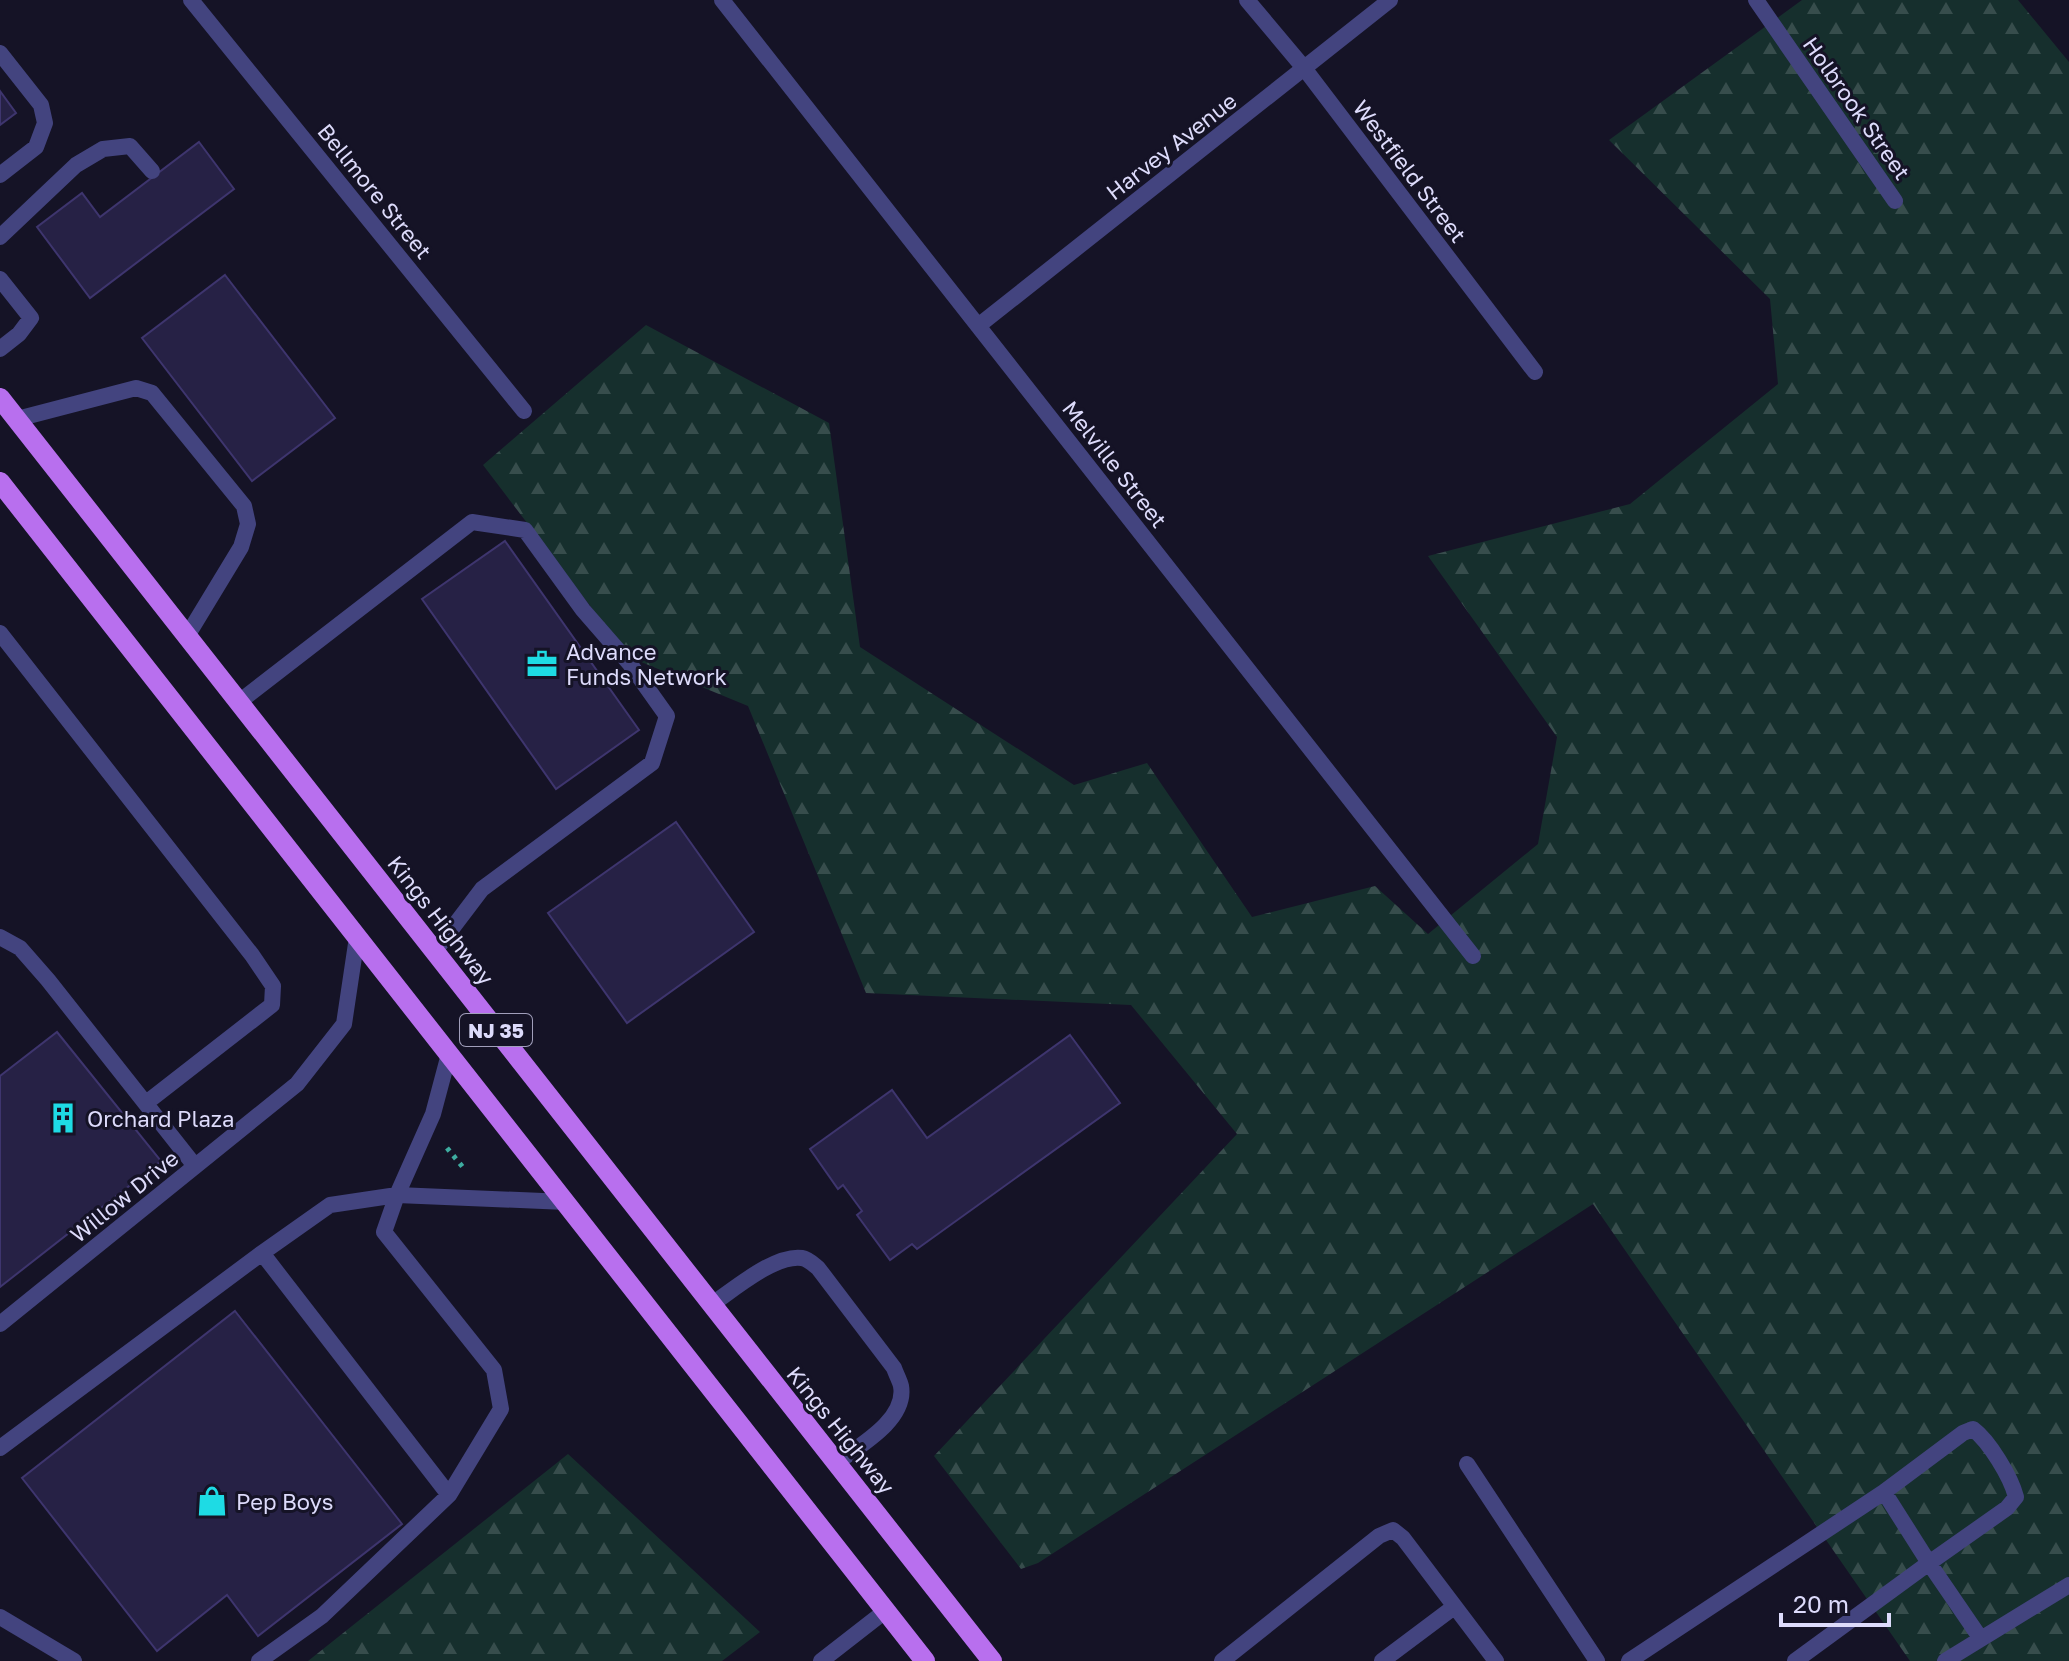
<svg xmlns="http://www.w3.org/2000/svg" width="2069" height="1661" font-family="'Golos Text',sans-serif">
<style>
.forest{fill:url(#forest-firs)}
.building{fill:#262145;stroke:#3e356e;stroke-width:2}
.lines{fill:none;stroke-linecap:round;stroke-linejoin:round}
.path{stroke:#3eaca0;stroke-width:5;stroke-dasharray:4 6;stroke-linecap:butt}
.lane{stroke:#43447f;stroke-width:16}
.street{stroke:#43447f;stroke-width:16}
.primary{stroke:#b86fee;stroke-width:20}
.labels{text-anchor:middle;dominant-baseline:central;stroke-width:6;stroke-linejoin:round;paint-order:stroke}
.shield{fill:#151326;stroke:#a19fbb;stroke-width:2}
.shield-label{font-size:20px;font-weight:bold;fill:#dddbfb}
.street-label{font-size:22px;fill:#dddbfb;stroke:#151326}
.poi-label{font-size:22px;fill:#dddbfb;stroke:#151326;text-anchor:start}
</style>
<defs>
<pattern id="forest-firs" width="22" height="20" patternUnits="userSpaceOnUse" patternTransform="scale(2)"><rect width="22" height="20" fill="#162f2d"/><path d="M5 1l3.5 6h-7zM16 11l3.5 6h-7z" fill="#374d4c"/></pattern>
</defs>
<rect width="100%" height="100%" fill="#151326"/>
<!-- forest -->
<path class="forest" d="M 1802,0 L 2018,0 L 2069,62 L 2069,1661 L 1910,1661 L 1593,1204 L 1038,1563 L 1021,1569 L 934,1456 L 1237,1134 L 1131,1005 L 866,993 L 748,706 L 629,657 L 483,465 L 646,325 L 829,423 L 860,647 L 1074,785 L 1147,763 L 1252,917 L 1375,886 L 1428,934 L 1538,844 L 1557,737 L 1428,556 L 1630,504 L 1778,384 L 1770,299 L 1609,140 Z
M 568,1454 L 760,1632 L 722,1661 L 308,1661 Z"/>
<!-- building -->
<path class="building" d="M 0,91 L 16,113 L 0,125 Z
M 199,142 L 234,189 L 90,298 L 37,227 L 82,193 L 100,217 Z
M 225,275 L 335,418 L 252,481 L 142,338 Z
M 505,541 L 639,730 L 556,789 L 422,599 Z
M 676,822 L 754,932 L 627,1023 L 548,913 Z
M 57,1032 L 161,1161 L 0,1287 L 0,1076 Z
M 1070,1035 L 1120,1103 L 917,1249 L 912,1244 L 890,1260 L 857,1215 L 862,1211 L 843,1185 L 838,1189 L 810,1149 L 892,1090 L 927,1138 Z
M 235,1311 L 402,1524 L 258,1636 L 227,1595 L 157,1651 L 22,1478 Z"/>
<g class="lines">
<!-- path -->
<path class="path" d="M 447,1148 L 466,1171"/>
<!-- lane -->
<path class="lane" d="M 0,53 L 41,105 L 45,123 L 36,147 L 0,175
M 0,237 L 76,165 L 103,149 L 130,146 L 152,171
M 0,279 L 31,318 L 19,334 L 0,349
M 17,419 L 136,388 L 152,393 L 244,506 L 248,524 L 241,547 L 187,636
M 0,633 L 252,955 L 273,986 L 272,1005 L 146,1103
M 239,702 L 472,522 L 525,530 L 583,610 L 630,664 L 667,716 L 652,763 L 482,889 L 435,951
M 0,937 L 20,948 L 48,980 L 195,1166
M 262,1253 L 449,1495
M 711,1305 C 733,1290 775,1254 802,1258 C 808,1259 813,1264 818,1268 L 894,1368 C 896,1374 900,1381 901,1386 C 907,1420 859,1446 836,1463
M 0,1324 L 297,1084 L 344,1024 L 357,937
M 0,1448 L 262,1253 L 330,1205 L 397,1195 L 566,1202
M 1467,1464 L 1597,1661
M 0,1617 L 74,1661
M 259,1661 L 322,1616 L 449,1495 L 501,1409 L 494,1370 L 384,1232 L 397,1195 L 433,1114 L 449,1054
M 1222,1661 L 1379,1536 L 1393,1530 L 1403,1538 L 1496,1661
M 1382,1661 L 1454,1607
M 1629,1661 L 1884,1492 L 1929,1563 L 1981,1639
M 1795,1661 L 1929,1563 L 2007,1508 L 2016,1497 C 2011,1477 1989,1441 1973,1429 L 1963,1433 L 1884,1492
M 1945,1661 L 2069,1585"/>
<!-- street -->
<path class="street" d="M 191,0 L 524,411
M 722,0 L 1473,956
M 1247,0 L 1304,68 L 1535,372
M 1756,0 L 1895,201
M 978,326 L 1390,0
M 821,1661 L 884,1612"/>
<!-- primary -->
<path class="primary" d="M 0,398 L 992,1661
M 0,482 L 925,1661"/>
</g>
<!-- icons -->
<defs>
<g id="office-bare" transform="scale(2.4)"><path d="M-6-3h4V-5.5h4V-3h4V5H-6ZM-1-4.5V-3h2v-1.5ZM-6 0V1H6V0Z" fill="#1edbe4" stroke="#151326" stroke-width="2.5" paint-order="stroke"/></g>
<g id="building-bare" transform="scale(2.4)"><path d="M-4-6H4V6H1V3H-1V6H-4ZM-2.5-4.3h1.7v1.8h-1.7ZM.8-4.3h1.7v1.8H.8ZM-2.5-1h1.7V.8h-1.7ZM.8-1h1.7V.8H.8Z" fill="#1edbe4" stroke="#151326" stroke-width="2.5" paint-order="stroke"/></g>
<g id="shop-bare" transform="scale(2.4)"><path d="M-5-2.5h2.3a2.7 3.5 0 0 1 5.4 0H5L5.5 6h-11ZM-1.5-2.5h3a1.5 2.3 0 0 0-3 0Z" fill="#1edbe4" stroke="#151326" stroke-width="2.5" paint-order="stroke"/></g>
</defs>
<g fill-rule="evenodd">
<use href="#office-bare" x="542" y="664"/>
<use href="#building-bare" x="63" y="1118"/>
<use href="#shop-bare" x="212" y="1501"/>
</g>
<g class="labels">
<!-- shield labels -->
<rect class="shield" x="460" y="1014" width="72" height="32" rx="6"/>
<g class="shield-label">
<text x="496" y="1030">NJ 35</text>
</g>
<!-- street labels -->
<g class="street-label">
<text transform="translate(1857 108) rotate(55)">Holbrook Street</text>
<text transform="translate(1171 146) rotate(-38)">Harvey Avenue</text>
<text transform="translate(1410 171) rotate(53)">Westfield Street</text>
<text transform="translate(375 191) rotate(51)">Bellmore Street</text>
<text transform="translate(1115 464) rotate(52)">Melville Street</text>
<text transform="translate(441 920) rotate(52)">Kings Highway</text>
<text transform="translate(124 1196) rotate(-39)">Willow Drive</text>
<text transform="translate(841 1430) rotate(51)">Kings Highway</text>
</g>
<!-- poi labels -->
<g class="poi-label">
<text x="566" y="651">Advance<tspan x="566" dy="25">Funds Network</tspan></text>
<text x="87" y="1118">Orchard Plaza</text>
<text x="236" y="1501">Pep Boys</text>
</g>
</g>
<!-- scale -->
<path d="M1781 1613v12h108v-12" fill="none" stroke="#dddbfb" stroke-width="4"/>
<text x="1793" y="1613" font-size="24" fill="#dddbfb" stroke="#151326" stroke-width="6" paint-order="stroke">20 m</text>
</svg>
